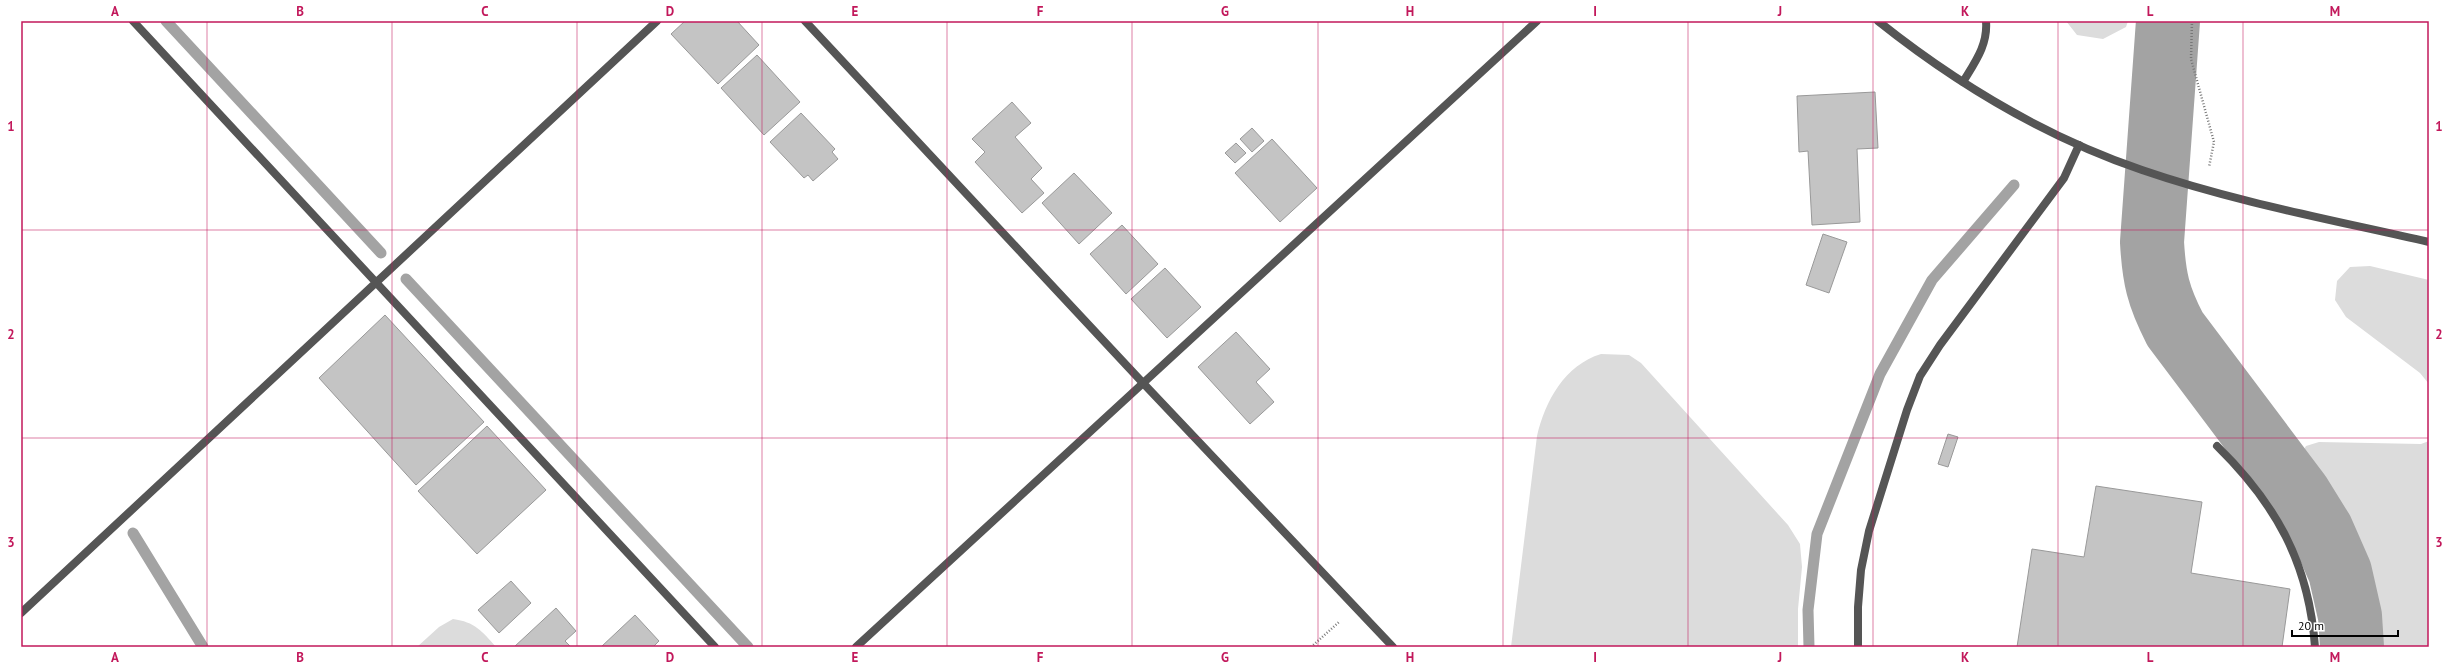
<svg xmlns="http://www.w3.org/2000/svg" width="2450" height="668" font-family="'PT Sans',sans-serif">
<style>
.green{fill:#dcdcdc}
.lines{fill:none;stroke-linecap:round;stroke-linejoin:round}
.stream{stroke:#a3a3a3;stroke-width:11}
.river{stroke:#a3a3a3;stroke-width:64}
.building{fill:#c4c4c4;stroke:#999}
.path{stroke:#777;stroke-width:2.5;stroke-dasharray:1 2;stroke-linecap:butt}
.service{stroke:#555;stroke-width:8}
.minor{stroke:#555;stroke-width:8}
.tertiary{stroke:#555;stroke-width:8}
.grid{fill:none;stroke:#c2185b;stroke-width:1;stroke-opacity:0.55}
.neatline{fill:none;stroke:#c2185b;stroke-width:1.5}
.grid-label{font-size:13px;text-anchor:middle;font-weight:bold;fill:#c2185b}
</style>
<rect width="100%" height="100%" fill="#fff"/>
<!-- green -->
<path class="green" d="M 2066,21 L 2128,21 L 2126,27 L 2103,39 L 2077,35 Z
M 2370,266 L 2429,280 L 2429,384 L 2420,373 L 2346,317 L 2335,300 L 2337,281 L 2350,267 Z
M 1601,354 L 1629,355 L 1641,363 L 1788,525 L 1800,544 L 1802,567 L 1798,609 L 1798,647 L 1511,647 L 1537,436 C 1545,401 1565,365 1601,354 Z
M 2429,441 L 2429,647 L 2366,647 C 2363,604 2353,565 2334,526 C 2323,503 2304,484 2298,459 L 2306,446 L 2319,442 L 2421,444 Z
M 453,619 C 475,622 482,631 496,647 L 417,647 L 439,627 Z"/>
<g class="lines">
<!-- stream -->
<path class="stream" d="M 166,21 L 381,253
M 406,279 L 748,647
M 133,533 L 203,647
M 1809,647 L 1808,610 L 1817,534 L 1880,374 L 1932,280 L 2014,185"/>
<!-- river -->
<path class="river" d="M 2168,21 L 2152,242 C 2154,278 2158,296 2175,329 L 2299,494 L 2322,531 L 2340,572 L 2350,616 L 2352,647"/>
</g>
<!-- building -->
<path class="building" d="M 685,21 L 737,21 L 759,45 L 718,84 L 671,34 Z
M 757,55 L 800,102 L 764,135 L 721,88 Z
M 1875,92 L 1878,148 L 1857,149 L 1860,222 L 1812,225 L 1808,151 L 1799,152 L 1797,96 Z
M 1012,102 L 1031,123 L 1015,137 L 1042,168 L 1031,179 L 1044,193 L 1022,213 L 975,162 L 985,152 L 972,139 Z
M 801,113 L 835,149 L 832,152 L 838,159 L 813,181 L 808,175 L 804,178 L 770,142 Z
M 1252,128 L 1264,141 L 1252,152 L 1240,139 Z
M 1272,139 L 1317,188 L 1280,222 L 1235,173 Z
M 1236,143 L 1246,153 L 1235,163 L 1225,153 Z
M 1074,173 L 1112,213 L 1079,244 L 1042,203 Z
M 1122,225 L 1158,264 L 1126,294 L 1090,254 Z
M 1823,234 L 1847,242 L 1829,293 L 1806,285 Z
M 1165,268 L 1201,307 L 1167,338 L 1131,299 Z
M 385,315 L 484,422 L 416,485 L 319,378 Z
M 1236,332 L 1270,369 L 1256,382 L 1274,402 L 1250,424 L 1198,367 Z
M 487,426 L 546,490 L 477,554 L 418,491 Z
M 1948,434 L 1958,437 L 1948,467 L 1938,464 Z
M 2096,486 L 2202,502 L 2191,573 L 2290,589 L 2282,647 L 2017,647 L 2032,549 L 2084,557 Z
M 511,581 L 531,603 L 499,633 L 478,610 Z
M 556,608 L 576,631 L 565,641 L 571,647 L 514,647 Z
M 635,615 L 659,641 L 653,647 L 601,647 Z"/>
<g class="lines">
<!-- path -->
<path class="path" d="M 2192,21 L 2191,59 L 2214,142 L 2209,167
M 1311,647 L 1339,622"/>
<!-- service -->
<path class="service" d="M 2217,446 C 2276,504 2309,563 2315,647"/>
<!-- minor -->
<path class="minor" d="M 133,21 L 715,647
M 1963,82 C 1975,62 1988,45 1986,21
M 21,613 L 657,21
M 856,647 L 1537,21
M 1858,647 L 1858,607 L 1861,570 L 1869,531 L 1907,410 L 1920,376 L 1940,345 L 2064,178 L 2079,145"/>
<!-- tertiary -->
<path class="tertiary" d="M 805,21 L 1143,383 L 1393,647
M 1878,21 C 1957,84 2046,137 2142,170 C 2235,202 2333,220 2429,242"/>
</g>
<!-- grid -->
<path class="grid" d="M 207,21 L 207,647M 392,21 L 392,647M 577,21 L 577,647M 762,21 L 762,647M 947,21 L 947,647M 1132,21 L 1132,647M 1318,21 L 1318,647M 1503,21 L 1503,647M 1688,21 L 1688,647M 1873,21 L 1873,647M 2058,21 L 2058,647M 2243,21 L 2243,647M 21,230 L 2429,230M 21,438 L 2429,438"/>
<!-- border -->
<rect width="2450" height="668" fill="none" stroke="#ffffff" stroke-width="44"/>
<!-- scale -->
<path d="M2292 630v6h106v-6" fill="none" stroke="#000000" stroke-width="2"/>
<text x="2298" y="630" font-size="12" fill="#000000" stroke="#ffffff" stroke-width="3" paint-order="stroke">20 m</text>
<rect x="22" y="22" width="2406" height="624" class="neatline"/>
<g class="grid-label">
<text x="115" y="16">A</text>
<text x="300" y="16">B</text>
<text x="485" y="16">C</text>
<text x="670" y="16">D</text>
<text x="855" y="16">E</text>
<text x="1040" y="16">F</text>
<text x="1225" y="16">G</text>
<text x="1410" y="16">H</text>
<text x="1595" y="16">I</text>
<text x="1780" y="16">J</text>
<text x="1965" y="16">K</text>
<text x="2150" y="16">L</text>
<text x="2335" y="16">M</text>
<text x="11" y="131">1</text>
<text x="2439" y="131">1</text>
<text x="11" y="339">2</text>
<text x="2439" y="339">2</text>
<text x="11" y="547">3</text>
<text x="2439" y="547">3</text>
<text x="115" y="662">A</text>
<text x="300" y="662">B</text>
<text x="485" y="662">C</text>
<text x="670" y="662">D</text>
<text x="855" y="662">E</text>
<text x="1040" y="662">F</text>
<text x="1225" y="662">G</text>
<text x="1410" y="662">H</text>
<text x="1595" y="662">I</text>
<text x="1780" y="662">J</text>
<text x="1965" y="662">K</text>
<text x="2150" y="662">L</text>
<text x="2335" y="662">M</text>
</g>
</svg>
